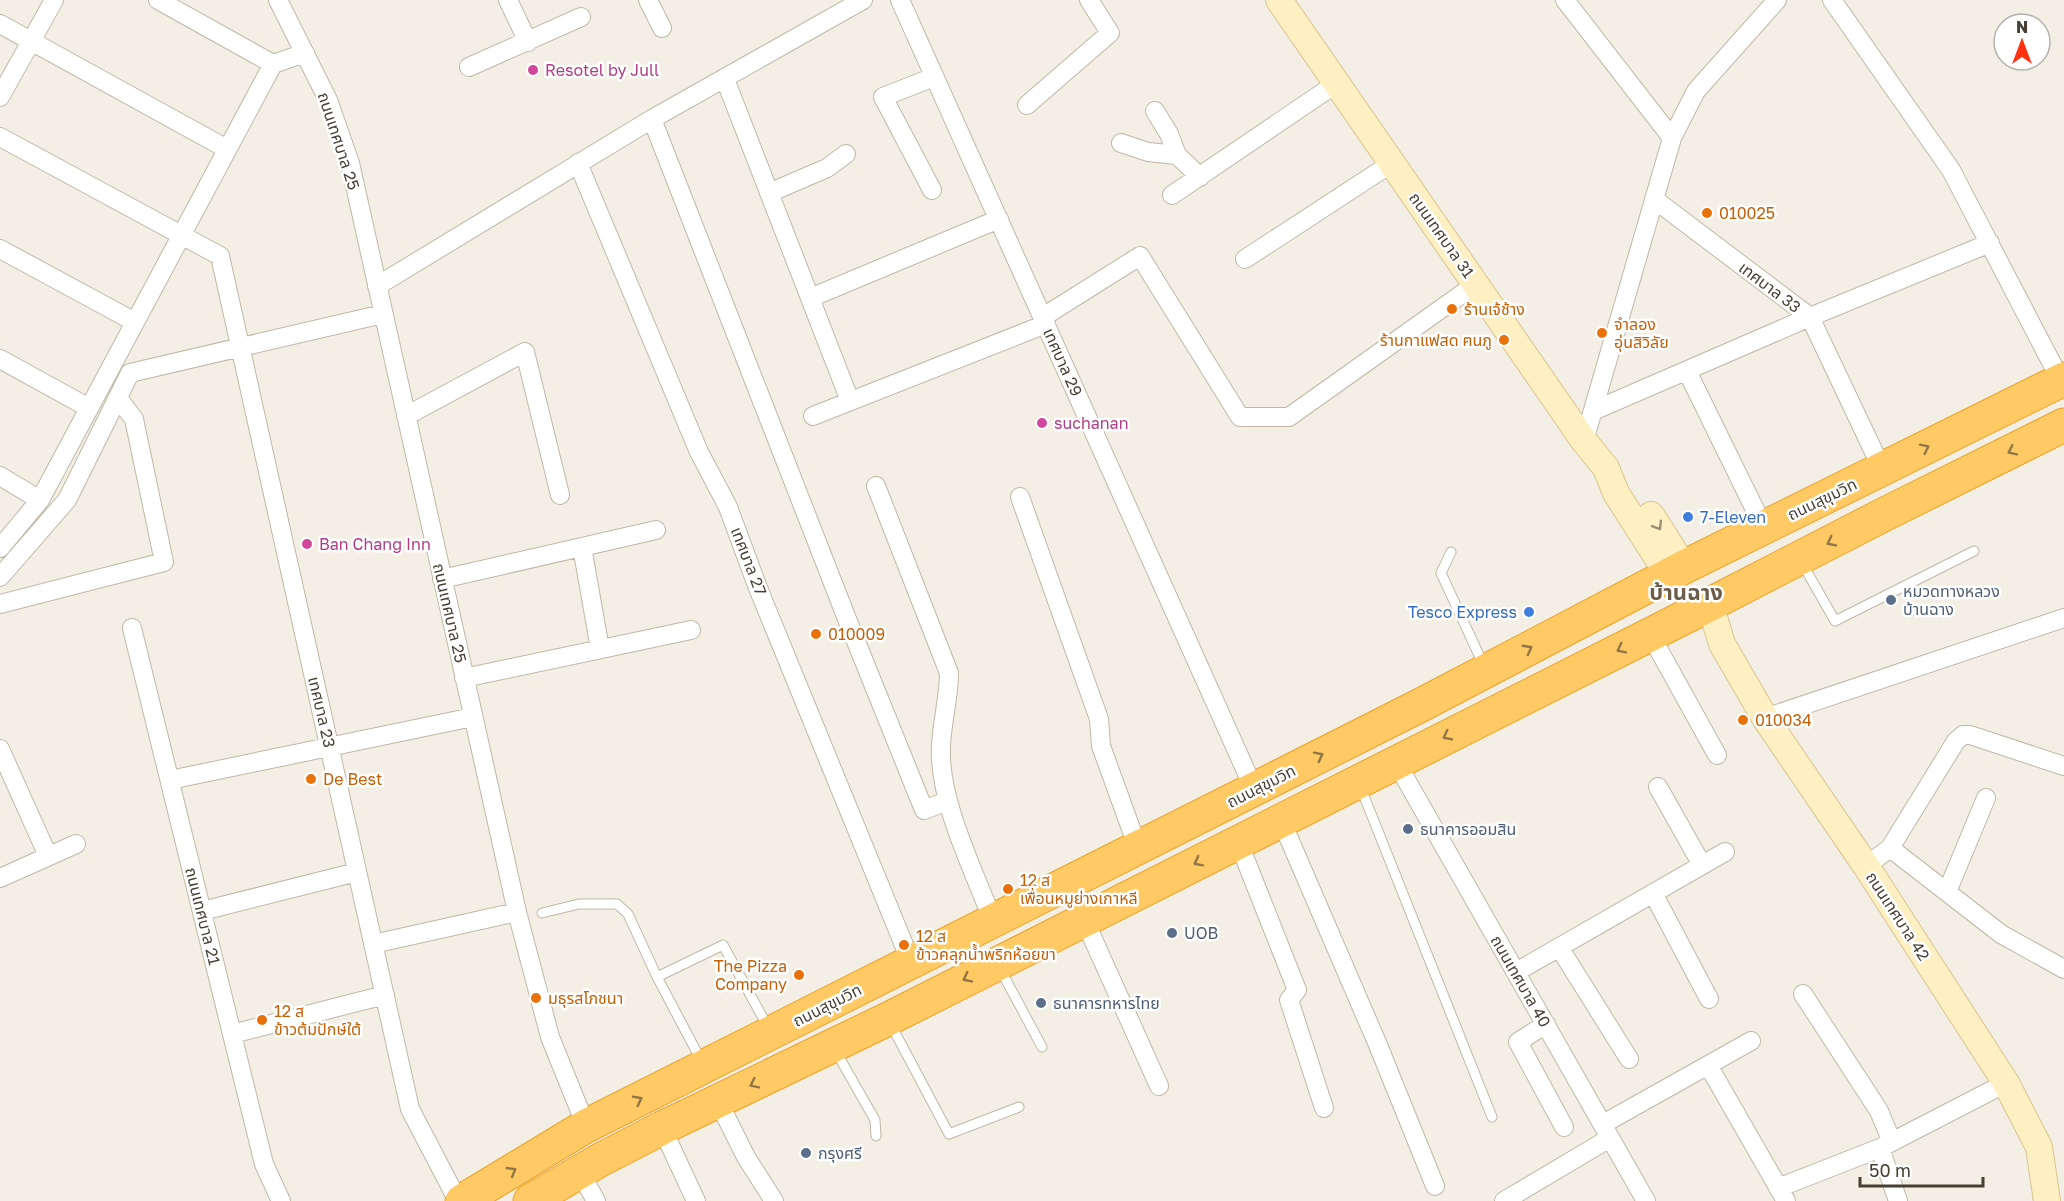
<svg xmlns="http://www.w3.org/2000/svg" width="2064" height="1201" font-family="'Golos Text','Noto Sans Thai',sans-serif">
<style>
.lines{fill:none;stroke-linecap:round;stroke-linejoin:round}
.lane-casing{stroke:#c1b7a6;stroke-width:11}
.street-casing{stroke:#c1b7a6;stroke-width:20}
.secondary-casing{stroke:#d9c48f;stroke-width:28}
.highway-casing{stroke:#eea124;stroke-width:35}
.lane{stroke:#fff;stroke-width:9}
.street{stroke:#fff;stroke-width:18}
.secondary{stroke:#fff0c3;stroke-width:26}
.highway{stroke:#ffc964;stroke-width:33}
.oneway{stroke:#917647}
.oneway2{stroke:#9a8f74}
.hotel-dot{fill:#d1479c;stroke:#fff;stroke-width:2}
.food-dot{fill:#e8710a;stroke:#fff;stroke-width:2}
.shop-dot{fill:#3f7fe0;stroke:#fff;stroke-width:2}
.service-dot{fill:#5c6f8a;stroke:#fff;stroke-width:2}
.labels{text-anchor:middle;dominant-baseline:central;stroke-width:5;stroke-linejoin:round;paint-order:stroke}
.hotel-label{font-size:16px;fill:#b23c85;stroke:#fff;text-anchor:start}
.street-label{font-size:16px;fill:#473f33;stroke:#fff}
.food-label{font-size:16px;fill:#c56008;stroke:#fff;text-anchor:start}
.shop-label{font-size:16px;fill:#366cbe;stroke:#fff;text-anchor:start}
.service-label{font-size:16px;fill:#4e5e75;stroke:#fff;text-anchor:start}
.district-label{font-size:22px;font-weight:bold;fill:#6b5d49;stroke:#fff}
</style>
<rect width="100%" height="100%" fill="#f4efe4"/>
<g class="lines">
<!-- lane casing -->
<g class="lane-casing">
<path id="lane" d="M 1451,552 L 1441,573 L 1484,666
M 1802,563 L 1835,621 L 1974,551
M 1360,786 L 1492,1117
M 542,913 L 579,904 L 617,904 L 628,914 L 657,977 L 702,1062
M 999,967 L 1042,1047
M 657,977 L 723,945 L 769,1029
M 890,1023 L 949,1134 L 1019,1107
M 835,1050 L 875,1120 L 876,1136"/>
</g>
<!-- street casing -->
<g class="street-casing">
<path id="street" d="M 158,0 L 273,64
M 278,0 L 328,100 L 350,163 L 517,912 L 550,1037 L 586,1126
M 508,0 L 528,42
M 648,0 L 662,28
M 900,0 L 1254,789
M 1565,0 L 1672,138
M 1832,0 L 1951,170 L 2061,381
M 0,24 L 227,149
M 469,67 L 581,17
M 725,79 L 850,401
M 0,97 L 54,0
M 1027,105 L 1110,33 L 1089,0
M 1155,111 L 1169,134 L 1177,155
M 652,119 L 847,619 L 924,810 L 947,801
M 0,137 L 220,256 L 410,1109 L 458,1201
M 1121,143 L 1148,152 L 1177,155 L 1200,177
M 578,163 L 699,452 L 728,507 L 758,588 L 911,962
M 932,190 L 883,97 L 934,77
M 769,193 L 827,168 L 846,154
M 1172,195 L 1337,83
M 1654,199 L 1810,317 L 1882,469
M 0,249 L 135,322
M 1245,259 L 1392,163
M 377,286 L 652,119 L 863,0
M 810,298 L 999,219
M 1043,317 L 1140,256 L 1240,417 L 1289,417 L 1476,284
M 0,359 L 89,408
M 1687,371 L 1764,528
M 1593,411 L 1810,317 L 1990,243
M 406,416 L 525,352 L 560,495
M 813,416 L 1046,324
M 1584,441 L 1672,138 L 1696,91 L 1777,0
M 0,476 L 40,500
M 876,486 L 949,673 C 949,698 942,721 941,746 C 938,800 974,871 993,921
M 1020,497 L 1099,719 L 1101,746 L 1138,848
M 582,547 L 600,649
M 0,548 L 40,500 L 273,64 L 305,53
M 0,577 L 67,500 L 130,373 L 383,314
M 442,579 L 656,530
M 0,604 L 164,562 L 134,419 L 118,398
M 132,628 L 264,1164 L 281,1201
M 1650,634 L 1717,755
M 464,678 L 691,630
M 1765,718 L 2064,618
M 0,749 L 48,856
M 1396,762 L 1646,1201
M 170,780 L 473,717
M 1658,787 L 1702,865
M 1281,820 L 1378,1045 L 1435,1186
M 1238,841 L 1297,990 L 1289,1000 L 1324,1108
M 1890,848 L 2001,934 L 2064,969
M 1866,866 L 1890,848 L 1956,741 L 1963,735 L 1970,735 L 2064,766
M 0,878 L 76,844
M 1947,892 L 1986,798
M 1653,893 L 1709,999
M 202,911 L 357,872
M 1084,919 L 1159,1086
M 373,944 L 517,912
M 1559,947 L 1629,1059
M 1516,972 L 1725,852
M 1803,994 L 1879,1111 L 1892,1142
M 1546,1024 L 1518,1042 L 1564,1127
M 232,1034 L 385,995
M 1708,1065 L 1786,1201
M 718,1101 L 746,1157 L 774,1201
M 1603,1124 L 1751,1041
M 662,1128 L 696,1201
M 1880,1148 L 1898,1201
M 580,1172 L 596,1201
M 1778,1188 L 1880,1148 L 2006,1083
M 1504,1201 L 1610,1138"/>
</g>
<!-- secondary casing -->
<g class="secondary-casing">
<path id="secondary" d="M 1279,0 L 1584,441 L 1606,468 L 1616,493 L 1669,576
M 1651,515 L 1684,567
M 1710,604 L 1722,644 L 1765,718 L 1866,866 L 2006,1083 L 2039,1147 L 2047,1201"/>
</g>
<!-- highway casing -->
<g class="highway-casing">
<path id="highway" d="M 462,1201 L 586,1126 L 1421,705 L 1684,567 L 2064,379
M 530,1201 L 600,1160 L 662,1128 L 888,1019 L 1693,613 L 1883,515 L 2064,425"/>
</g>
<!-- lane -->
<use href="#lane" class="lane"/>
<!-- street -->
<use href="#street" class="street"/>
<!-- secondary -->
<use href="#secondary" class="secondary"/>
<!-- highway -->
<use href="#highway" class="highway"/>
</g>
<!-- one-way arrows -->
<defs><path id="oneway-chevron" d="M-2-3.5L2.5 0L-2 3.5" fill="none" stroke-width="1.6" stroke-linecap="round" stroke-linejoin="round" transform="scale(1.5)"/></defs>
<g class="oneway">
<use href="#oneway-chevron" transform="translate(1925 448) rotate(-26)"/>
<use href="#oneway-chevron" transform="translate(2012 451) rotate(154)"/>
<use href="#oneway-chevron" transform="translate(1831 542) rotate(153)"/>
<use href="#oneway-chevron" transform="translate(1528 649) rotate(-28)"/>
<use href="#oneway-chevron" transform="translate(1621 649) rotate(153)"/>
<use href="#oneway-chevron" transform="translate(1447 736) rotate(153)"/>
<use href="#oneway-chevron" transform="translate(1319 756) rotate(-27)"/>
<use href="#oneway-chevron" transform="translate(1198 862) rotate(153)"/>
<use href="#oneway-chevron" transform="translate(967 978) rotate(153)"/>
<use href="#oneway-chevron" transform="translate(754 1084) rotate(154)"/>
<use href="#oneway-chevron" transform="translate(638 1100) rotate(-27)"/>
<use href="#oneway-chevron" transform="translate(512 1171) rotate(-31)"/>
</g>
<use class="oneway2" href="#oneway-chevron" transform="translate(1658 526) rotate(58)"/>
<!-- markers -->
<g class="hotel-dot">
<circle cx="533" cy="70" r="6"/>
<circle cx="1042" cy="423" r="6"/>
<circle cx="307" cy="544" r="6"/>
</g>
<g class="food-dot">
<circle cx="1707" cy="213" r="6"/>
<circle cx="1452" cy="309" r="6"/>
<circle cx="1602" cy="333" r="6"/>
<circle cx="1504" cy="340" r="6"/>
<circle cx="816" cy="634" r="6"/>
<circle cx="1743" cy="720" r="6"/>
<circle cx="311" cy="779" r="6"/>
<circle cx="1008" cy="889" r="6"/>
<circle cx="904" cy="945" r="6"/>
<circle cx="799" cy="975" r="6"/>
<circle cx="536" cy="998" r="6"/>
<circle cx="262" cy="1020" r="6"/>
</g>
<g class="shop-dot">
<circle cx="1688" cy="517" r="6"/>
<circle cx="1529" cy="612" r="6"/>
</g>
<g class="service-dot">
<circle cx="1891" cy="600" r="6"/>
<circle cx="1408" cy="829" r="6"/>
<circle cx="1172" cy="933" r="6"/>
<circle cx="1041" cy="1003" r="6"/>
<circle cx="806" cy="1153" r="6"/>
</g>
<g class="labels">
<!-- hotel labels -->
<g class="hotel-label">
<text x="545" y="70">Resotel by Jull</text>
<text x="1054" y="423">suchanan</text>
<text x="319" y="544">Ban Chang Inn</text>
</g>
<!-- street labels -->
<g class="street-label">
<text transform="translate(339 141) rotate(72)">ถนนเทศบาล 25</text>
<text transform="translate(1442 235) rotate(55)">ถนนเทศบาล 31</text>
<text transform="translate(1770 287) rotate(37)">เทศบาล 33</text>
<text transform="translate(1063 362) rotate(66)">เทศบาล 29</text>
<text transform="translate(1822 499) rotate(-26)">ถนนสุขุมวิท</text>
<text transform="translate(749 561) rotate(69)">เทศบาล 27</text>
<text transform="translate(450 613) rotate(77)">ถนนเทศบาล 25</text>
<text transform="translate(322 712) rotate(77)">เทศบาล 23</text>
<text transform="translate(1261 786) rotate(-27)">ถนนสุขุมวิท</text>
<text transform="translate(203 916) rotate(76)">ถนนเทศบาล 21</text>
<text transform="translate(1898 916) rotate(57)">ถนนเทศบาล 42</text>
<text transform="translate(1521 981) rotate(60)">ถนนเทศบาล 40</text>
<text transform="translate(827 1005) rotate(-27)">ถนนสุขุมวิท</text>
</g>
<!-- food labels -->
<g class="food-label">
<text x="1719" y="213">010025</text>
<text x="1464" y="309">ร้านเจ้ช้าง</text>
<text x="1614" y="324">จำลอง<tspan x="1614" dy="18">อุ่นสิวิลัย</tspan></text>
<text x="1492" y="340" text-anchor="end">ร้านกาแฟสด ฅนภู</text>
<text x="828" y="634">010009</text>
<text x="1755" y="720">010034</text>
<text x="323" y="779">De Best</text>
<text x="1020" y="880">12 ส<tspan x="1020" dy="18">เพื่อนหมูย่างเกาหลี</tspan></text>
<text x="916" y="936">12 ส<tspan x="916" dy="18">ข้าวคลุกน้ำพริกห้อยขา</tspan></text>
<text x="787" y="966" text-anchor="end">The Pizza<tspan x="787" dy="18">Company</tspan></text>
<text x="548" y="998">มธุรสโภชนา</text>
<text x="274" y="1011">12 ส<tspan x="274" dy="18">ข้าวต้มปักษ์ใต้</tspan></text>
</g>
<!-- shop labels -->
<g class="shop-label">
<text x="1700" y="517">7-Eleven</text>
<text x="1517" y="612" text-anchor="end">Tesco Express</text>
</g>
<!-- service labels -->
<g class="service-label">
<text x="1903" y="591">หมวดทางหลวง<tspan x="1903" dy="18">บ้านฉาง</tspan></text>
<text x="1420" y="829">ธนาคารออมสิน</text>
<text x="1184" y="933">UOB</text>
<text x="1053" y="1003">ธนาคารทหารไทย</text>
<text x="818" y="1153">กรุงศรี</text>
</g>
<!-- district labels -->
<g class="district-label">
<text x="1686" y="591">บ้านฉาง</text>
</g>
</g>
<!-- north arrow -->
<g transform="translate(2022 42)"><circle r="28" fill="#ffffff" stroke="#b5b2ad" stroke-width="1.5"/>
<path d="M0-4.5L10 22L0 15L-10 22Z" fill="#ff3110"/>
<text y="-9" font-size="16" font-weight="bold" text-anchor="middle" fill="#473f33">N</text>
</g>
<!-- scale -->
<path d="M1860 1177v9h123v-9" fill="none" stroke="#473f33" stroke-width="3"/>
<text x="1869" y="1177" font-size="18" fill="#473f33" stroke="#ffffff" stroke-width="4.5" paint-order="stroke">50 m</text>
</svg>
